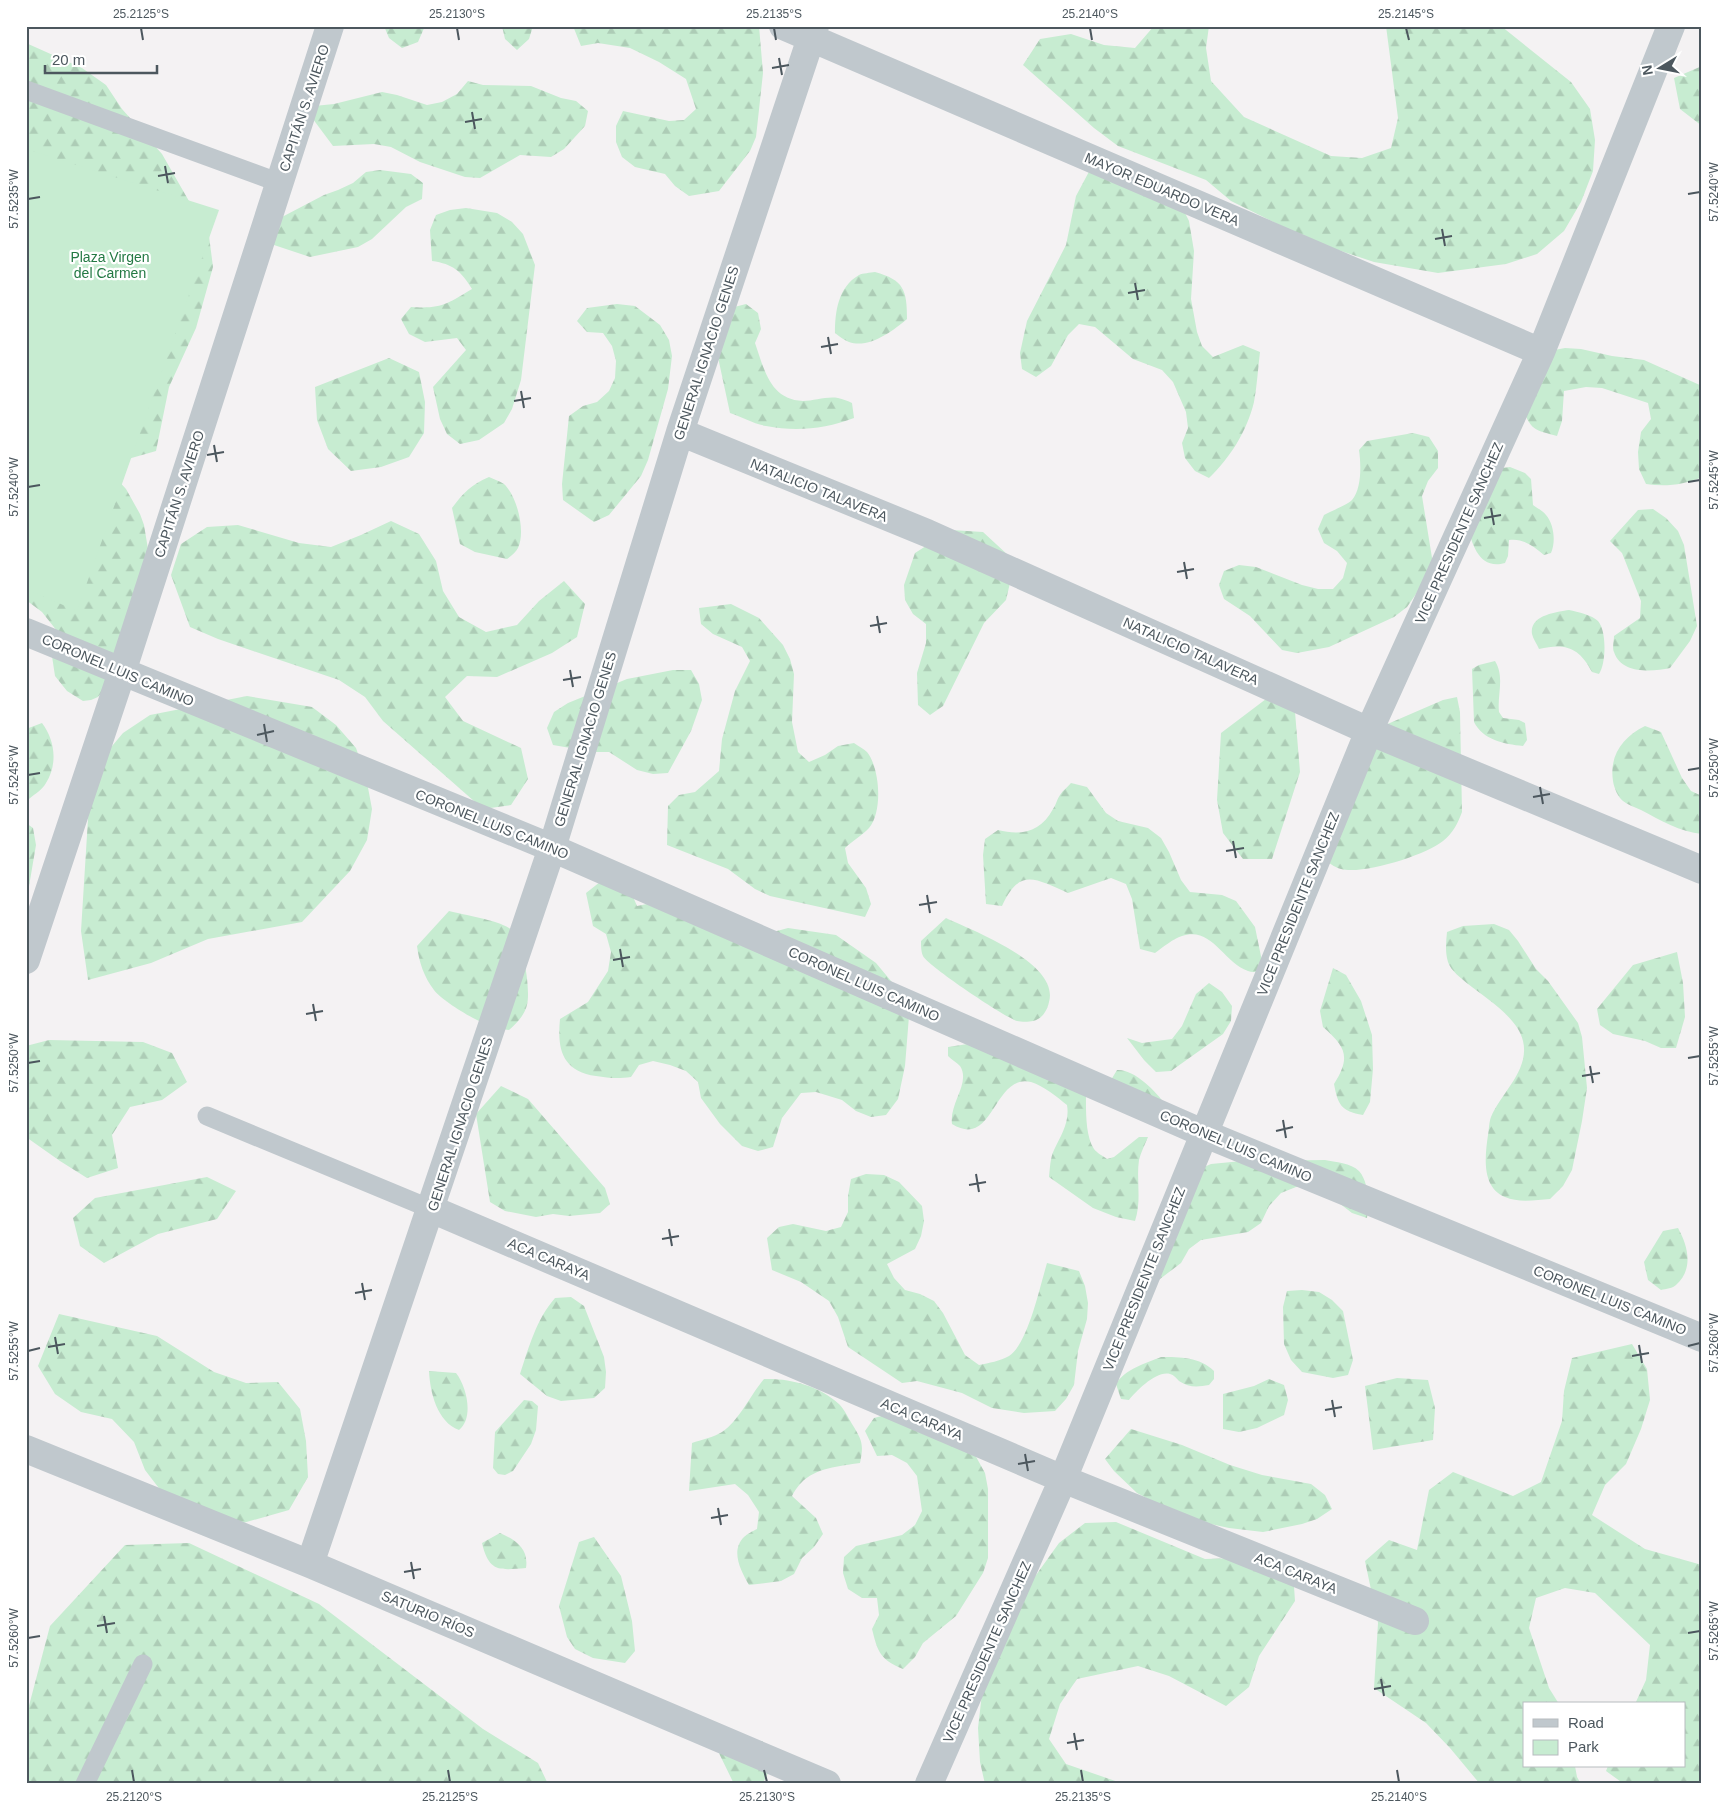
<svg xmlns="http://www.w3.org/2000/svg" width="1728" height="1810" font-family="Helvetica,sans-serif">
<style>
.forest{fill:url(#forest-firs)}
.green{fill:#c7ecd1}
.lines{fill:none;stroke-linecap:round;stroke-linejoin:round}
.lane{stroke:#c0c8cd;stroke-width:19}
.street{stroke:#c0c8cd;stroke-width:28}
.ticks{fill:none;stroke:#4c575e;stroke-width:2}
.labels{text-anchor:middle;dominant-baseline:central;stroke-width:4.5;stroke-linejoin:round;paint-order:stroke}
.street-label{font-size:14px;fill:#4c575e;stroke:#fff}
.park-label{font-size:14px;fill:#237943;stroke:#fff}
.neatline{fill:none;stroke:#4c575e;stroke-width:2}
.ticks-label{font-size:12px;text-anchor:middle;fill:#4c575e}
</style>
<defs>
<pattern id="forest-firs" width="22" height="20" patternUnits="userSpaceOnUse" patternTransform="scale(1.25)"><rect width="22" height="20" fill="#c7ecd1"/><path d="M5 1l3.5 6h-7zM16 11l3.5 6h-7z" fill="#adccb6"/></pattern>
</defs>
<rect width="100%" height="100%" fill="#f4f2f3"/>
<!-- forest -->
<path class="forest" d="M 384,26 L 425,26 L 418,42 L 402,48 L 389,38 Z
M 502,26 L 533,26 L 529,39 L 517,50 L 505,39 Z
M 573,26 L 759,26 L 763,73 L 756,137 L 750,151 L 719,191 L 689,196 L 675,186 L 665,174 L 635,167 L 622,157 L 616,142 L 616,126 L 623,111 L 669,121 L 684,120 L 696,109 L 686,79 L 659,62 L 630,48 L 598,43 L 581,46 Z
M 1154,26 L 1209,26 L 1206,48 L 1211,81 L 1244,117 L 1331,156 L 1362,158 L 1391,148 L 1398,118 L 1386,26 L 1501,26 L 1571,82 L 1590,109 L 1595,140 L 1593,171 L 1581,202 L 1564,231 L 1537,254 L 1506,264 L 1438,273 L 1374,262 L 1314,242 L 1231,201 L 1206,180 L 1118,146 L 1094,128 L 1023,65 L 1040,39 L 1071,34 L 1104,45 L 1135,48 Z
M 26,43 L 82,68 L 106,85 L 122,109 L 162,154 L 209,236 L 213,267 L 196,328 L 169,387 L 156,451 L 128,459 L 26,164 Z
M 1702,66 L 1702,126 L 1680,109 L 1674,78 Z
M 468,81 L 483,85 L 531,86 L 561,98 L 576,101 L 588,111 L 585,126 L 564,149 L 551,157 L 520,155 L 480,178 L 465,177 L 420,162 L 391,147 L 374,144 L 333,146 L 304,107 L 334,104 L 382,92 L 397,95 L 427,105 L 442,102 L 457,94 Z
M 1092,166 L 1181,205 L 1189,221 L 1194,251 L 1191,299 L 1197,332 L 1202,346 L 1213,357 L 1243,345 L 1260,352 C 1258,368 1257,386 1254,402 C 1247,431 1230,458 1209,478 L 1195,471 L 1185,458 L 1182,443 L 1188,428 L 1186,412 L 1173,382 L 1162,370 L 1133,359 L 1095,327 L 1079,324 L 1068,335 L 1051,366 L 1036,377 L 1022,369 L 1020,353 L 1027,321 L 1066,245 L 1076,196 Z
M 380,170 L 411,174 L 423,183 L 422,199 L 406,207 L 372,239 L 358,247 L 310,257 L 271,244 L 282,217 L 324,195 L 338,190 L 353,183 L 366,172 Z
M 466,208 L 497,213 L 512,222 L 523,234 L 535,265 L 521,380 L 512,409 L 504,423 L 479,440 L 460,444 L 447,434 L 440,419 L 433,387 L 466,350 L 457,338 L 425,342 L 409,334 L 401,319 L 411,307 C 442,309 447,304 472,289 C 461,271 453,264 432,261 L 430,230 L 436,215 L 450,210 Z
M 875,272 C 904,280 907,290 907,319 C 893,331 869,349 849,342 C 844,340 839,336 835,333 C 835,312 838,287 859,275 C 863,273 870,273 875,272 Z
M 617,304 L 635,306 L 660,325 L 669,340 L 672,356 L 668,389 L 648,460 L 641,476 L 609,515 L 594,522 L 563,500 L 562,484 L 569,416 L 583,406 L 597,402 L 609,391 L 615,378 L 616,361 L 612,346 L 603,333 L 587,332 L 577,321 L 587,308 Z
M 746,304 L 758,313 L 761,329 L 755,343 C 764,369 770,400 803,401 C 814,401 827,396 838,398 C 843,399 848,401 852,403 L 854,418 C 825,429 796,432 766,426 C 754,424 742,417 730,413 L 716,348 L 715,312 Z
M 1565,348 L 1581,349 L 1612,356 L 1644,360 L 1702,386 L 1702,477 C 1684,485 1665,487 1646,484 L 1639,469 L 1638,452 L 1641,432 L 1651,419 L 1648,403 L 1602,388 L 1586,387 L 1564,391 L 1562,421 L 1557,436 C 1536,430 1531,431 1523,409 L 1549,351 Z
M 389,358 L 419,372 L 425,402 L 424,433 L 409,457 L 381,467 L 351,471 L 328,449 L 317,420 L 315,387 Z
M 1413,433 L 1429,437 L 1438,451 L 1438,468 L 1428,481 L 1422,496 L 1433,564 L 1416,594 L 1407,607 L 1394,617 L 1329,647 L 1297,653 L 1282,650 L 1250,616 L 1224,599 L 1219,585 L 1224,571 L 1239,565 L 1256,567 L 1302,585 L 1318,589 L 1333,589 L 1343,578 L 1347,563 L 1337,551 L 1324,543 L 1318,529 L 1324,515 C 1331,511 1347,505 1352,500 C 1362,488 1361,464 1359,450 L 1367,441 Z
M 1510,467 L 1525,473 L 1531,479 L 1533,505 C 1537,508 1543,511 1546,515 C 1554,524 1556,542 1551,553 L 1544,555 C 1533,546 1523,538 1509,540 L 1508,556 L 1505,563 C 1480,570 1472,546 1468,526 L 1502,468 Z
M 115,477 L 126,489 L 140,514 L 144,525 L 148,549 L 116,675 L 98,697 L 91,700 L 83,701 L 67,691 L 55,676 L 50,643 L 57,631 L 42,612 L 26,600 L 26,529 Z
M 489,477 C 493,479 500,481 504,484 C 517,496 526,531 518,548 C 516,552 511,556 507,559 L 475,552 L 460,544 L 452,508 C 463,493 472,484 489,477 Z
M 1653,509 L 1666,518 L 1678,531 L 1684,545 L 1697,626 L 1690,641 L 1670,668 C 1652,672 1621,674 1614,652 C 1612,648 1614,641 1614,636 L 1640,618 L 1641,601 L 1622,553 L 1610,541 L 1638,510 Z
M 391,521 L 419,534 L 436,561 L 443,591 L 459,617 L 486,632 L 517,625 L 539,601 L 564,581 L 585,604 L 577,637 L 552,653 L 497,677 L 467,676 L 445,697 L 463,721 L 521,748 L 528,779 L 511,805 L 483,809 L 383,721 L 365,697 L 339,680 L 218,639 L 190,627 L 171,575 L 181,544 L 207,527 L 238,525 L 299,543 L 331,547 L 361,535 Z
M 951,530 L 983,532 L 1009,556 L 1013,570 L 1006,600 L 984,623 L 943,706 L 930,715 L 918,705 L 917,673 L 926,643 L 926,624 L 913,614 L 905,600 L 904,585 L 915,553 Z
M 731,604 L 759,618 L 783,645 L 790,659 L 794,674 L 792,722 L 798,752 L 809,762 L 825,755 L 838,746 L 854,743 C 858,746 864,749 867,752 C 880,768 883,812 869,828 C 863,835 852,841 845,848 L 848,863 L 866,888 L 871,904 L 865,917 L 770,896 L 755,889 L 728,869 L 667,845 L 668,806 L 679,795 L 695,792 L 719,771 L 722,739 L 735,691 L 750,661 L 742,647 L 713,634 L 701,624 L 699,608 Z
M 1569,610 C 1578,612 1592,615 1598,621 C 1607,631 1606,664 1599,674 L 1592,672 C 1579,647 1565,643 1539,649 C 1537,644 1533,639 1532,634 C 1529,615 1557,612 1569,610 Z
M 1495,661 C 1505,677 1497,695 1499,712 L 1503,718 L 1519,720 L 1525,723 L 1527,740 L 1523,746 C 1504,744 1483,740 1474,722 L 1472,669 L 1479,665 Z
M 673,670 L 691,670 L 699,684 L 702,700 L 691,731 L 668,773 L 653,774 L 637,770 L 609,752 L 594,752 L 553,745 L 547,728 L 554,712 L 568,703 L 627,679 Z
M 247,696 L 312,707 L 336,725 L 356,748 L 366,777 L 372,809 L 367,840 L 350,871 L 302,922 L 208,939 L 151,963 L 88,980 L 81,931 L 90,787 L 102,758 L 123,733 L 150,715 Z
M 1457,697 L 1460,712 L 1462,812 C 1458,823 1453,833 1443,841 C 1426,855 1363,875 1341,869 C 1336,868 1331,864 1327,862 L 1376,729 L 1443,700 Z
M 1266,699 L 1295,712 L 1300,772 L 1272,859 L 1243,859 L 1223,833 L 1217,800 L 1221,733 Z
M 42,723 C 55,740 58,764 46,783 C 42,791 32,795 26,802 L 26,729 Z
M 1645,726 L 1661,732 L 1682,778 L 1691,791 L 1702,796 L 1702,834 C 1680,832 1660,820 1641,810 C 1635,807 1628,805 1623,801 C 1618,797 1614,788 1613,781 C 1609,755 1623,737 1645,726 Z
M 1071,783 L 1087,787 L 1106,813 L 1118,821 L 1148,828 L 1161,838 L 1169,852 L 1181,880 L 1190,892 L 1222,895 L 1236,901 L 1255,927 L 1264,971 C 1259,971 1253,973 1248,971 C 1223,962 1212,926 1182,936 C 1173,939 1163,947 1155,953 L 1140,949 L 1132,899 L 1126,884 L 1111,878 L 1068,893 C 1035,879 1020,867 1002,906 L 986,904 L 983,855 L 985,839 L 998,830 C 1021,836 1041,832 1053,809 C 1056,805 1057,799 1060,795 C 1063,790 1068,787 1071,783 Z
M 26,823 L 33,828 L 36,845 L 26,904 Z
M 600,882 L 631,892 L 637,906 L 652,903 L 743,940 L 788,928 L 836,935 L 876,963 L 906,999 L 909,1016 L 905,1066 L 898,1099 L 886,1115 L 871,1117 L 856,1111 L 842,1100 L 816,1092 L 801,1093 L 782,1118 L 773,1147 L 758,1151 L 742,1146 L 720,1124 L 701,1098 L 698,1082 L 686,1071 L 670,1065 L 653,1061 L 639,1065 L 631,1077 C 618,1079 608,1078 596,1076 C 562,1071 557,1049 560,1019 L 588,1002 L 608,971 L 611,952 L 606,934 L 593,926 L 586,893 Z
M 449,911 C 464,915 497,920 509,928 C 523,936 531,990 527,1005 C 524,1016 517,1023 509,1030 C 504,1029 498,1029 494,1027 C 480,1024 442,1001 434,990 C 424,977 419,962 417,946 Z
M 946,918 C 973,931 1060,963 1049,1002 C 1047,1011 1042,1019 1033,1021 C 1029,1022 1021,1022 1017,1021 C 1006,1018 928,966 923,956 C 921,952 921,945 921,941 Z
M 1494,924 L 1509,930 L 1518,941 L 1536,969 L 1548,981 L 1578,1023 L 1582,1037 L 1587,1088 L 1582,1121 L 1572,1170 L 1563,1186 L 1550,1199 C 1536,1200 1518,1203 1505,1197 C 1481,1187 1485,1156 1488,1135 C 1489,1130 1489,1122 1491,1117 C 1501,1093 1530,1070 1523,1041 C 1518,1018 1486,998 1468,984 C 1461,978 1451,971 1448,962 C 1445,952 1446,942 1447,932 L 1463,926 Z
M 1677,952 L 1683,983 L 1685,1017 L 1676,1048 L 1661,1048 L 1645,1041 L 1613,1034 L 1600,1025 L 1597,1009 L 1633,965 Z
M 1333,968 L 1346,975 L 1361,1001 L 1372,1035 L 1373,1069 L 1370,1102 L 1363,1115 C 1341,1111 1338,1105 1334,1084 C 1351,1057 1346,1047 1323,1027 L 1320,1011 Z
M 1209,983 L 1222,992 L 1232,1006 L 1231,1021 L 1223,1034 L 1171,1071 L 1156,1072 L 1144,1060 L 1127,1038 L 1142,1043 L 1172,1039 L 1182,1026 L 1196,994 Z
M 49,1040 L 143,1042 L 172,1053 L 187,1082 L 162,1100 L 130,1107 L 112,1135 L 118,1168 L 87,1178 L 60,1161 L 26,1137 L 26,1046 Z
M 981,1042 L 1086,1093 C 1086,1108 1085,1136 1094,1149 C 1097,1153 1103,1156 1107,1159 L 1114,1157 L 1139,1137 L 1148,1137 C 1145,1144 1141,1152 1139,1160 C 1136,1180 1142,1200 1135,1221 L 1116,1217 L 1093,1208 L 1049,1177 C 1050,1169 1050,1158 1054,1150 C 1061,1135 1070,1122 1067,1105 C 1057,1097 1044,1086 1031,1082 C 993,1073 994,1150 952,1124 C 949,1103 971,1083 960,1066 C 957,1063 951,1059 948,1056 L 948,1047 Z
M 1117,1070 C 1135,1069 1156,1092 1166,1105 L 1105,1090 Z
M 501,1086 L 528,1099 L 605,1188 L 610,1204 L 600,1213 L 569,1216 L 553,1214 L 536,1217 L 505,1211 L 490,1202 L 476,1114 Z
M 1325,1160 C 1335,1162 1351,1163 1359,1171 C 1369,1182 1369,1205 1367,1218 L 1352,1213 L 1326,1193 L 1311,1187 L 1296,1187 L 1281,1193 L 1269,1206 L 1261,1223 L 1248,1232 L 1201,1240 L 1189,1249 L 1181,1263 L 1156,1282 L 1197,1170 L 1211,1164 L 1242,1161 Z
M 866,1174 L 884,1175 L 899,1182 L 922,1206 L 924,1221 L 921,1236 L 915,1249 L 887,1264 L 894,1278 L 905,1290 L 920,1294 L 934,1301 L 943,1313 L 965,1355 L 979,1365 C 989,1363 1000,1361 1009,1356 C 1028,1344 1040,1286 1047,1263 L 1079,1271 L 1085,1286 L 1088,1303 L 1087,1319 L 1078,1351 L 1074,1385 L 1066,1399 L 1055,1411 L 1024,1413 L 992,1408 L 962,1393 L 917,1381 L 902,1383 L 848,1347 L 838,1317 L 829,1301 L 801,1282 L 772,1270 L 767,1238 L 779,1227 L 793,1224 L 826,1231 L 841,1227 L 848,1212 L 848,1196 L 851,1179 Z
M 207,1177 L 236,1191 L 217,1219 L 158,1234 L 104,1263 L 80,1246 L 73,1218 L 95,1198 Z
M 1678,1228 C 1688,1246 1694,1269 1676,1285 C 1673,1288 1666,1289 1661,1290 L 1648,1280 L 1644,1262 L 1663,1231 Z
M 1302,1290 L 1319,1292 L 1332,1300 L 1343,1311 L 1353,1360 L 1348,1375 L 1333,1378 L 1302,1372 L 1291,1360 L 1284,1344 L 1283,1307 L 1287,1291 Z
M 571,1297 L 584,1306 L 604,1357 L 606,1372 L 605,1388 L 594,1398 L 561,1401 L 547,1396 L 520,1374 C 529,1347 536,1320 555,1298 Z
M 59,1314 L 157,1336 L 214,1372 L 246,1383 L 278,1382 L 300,1409 L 306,1441 L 308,1477 L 289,1510 L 229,1527 L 168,1500 L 145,1470 L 134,1442 L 112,1419 L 81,1412 L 55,1394 L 38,1366 Z
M 1632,1344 L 1647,1369 L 1650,1400 L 1641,1429 L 1626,1464 L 1605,1485 L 1592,1515 L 1645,1549 L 1702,1565 L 1702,1784 L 1624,1784 L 1606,1771 L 1608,1766 L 1684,1766 L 1684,1704 L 1635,1704 L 1646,1680 L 1650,1645 L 1595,1593 L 1565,1588 L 1536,1598 L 1529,1628 L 1549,1688 L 1559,1704 L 1524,1704 L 1524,1766 L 1575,1766 L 1577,1777 L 1581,1784 L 1480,1784 L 1450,1748 L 1426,1723 L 1374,1688 L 1378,1623 L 1365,1561 L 1389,1540 L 1417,1550 L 1429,1490 L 1453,1472 L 1513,1496 L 1541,1482 L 1562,1421 L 1564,1391 L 1572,1358 Z
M 1161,1357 C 1180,1357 1200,1357 1214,1371 L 1214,1379 L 1209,1385 C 1198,1387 1189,1388 1179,1381 C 1176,1378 1174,1375 1170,1374 C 1157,1370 1136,1391 1129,1400 L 1121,1399 L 1116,1384 C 1125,1369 1146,1363 1161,1357 Z
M 429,1371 L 456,1373 C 467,1387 474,1418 459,1430 C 437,1422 430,1392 429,1371 Z
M 1397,1378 L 1428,1380 L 1435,1408 L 1433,1440 L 1373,1450 L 1365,1386 Z
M 764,1379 C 790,1378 820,1386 839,1404 C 844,1409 848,1417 852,1424 C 862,1440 864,1444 860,1463 C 840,1466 815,1468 801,1483 C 797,1487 794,1492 792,1496 L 816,1518 L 823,1534 L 814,1547 L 802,1558 L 794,1574 L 781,1581 L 749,1585 C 741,1571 730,1551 744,1537 C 747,1534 753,1531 757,1529 L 759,1512 L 748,1495 L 735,1484 L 689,1491 L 692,1443 C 701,1440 714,1437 722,1432 C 739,1421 751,1394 764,1379 Z
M 1269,1379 L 1284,1385 L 1288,1400 L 1284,1415 L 1257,1428 L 1239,1432 L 1223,1429 L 1223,1394 L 1254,1386 Z
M 524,1400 L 532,1401 L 538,1406 L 536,1430 L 531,1444 L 513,1471 L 505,1475 L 498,1474 L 493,1468 L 495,1432 Z
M 889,1414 L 969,1444 L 985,1473 L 988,1489 L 988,1558 L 983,1573 L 956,1616 L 923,1643 L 915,1657 L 903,1669 C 880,1659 878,1653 872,1629 L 879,1615 L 877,1598 L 862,1598 L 848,1589 L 843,1573 L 844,1557 L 856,1546 L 902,1535 L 915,1525 L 922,1511 L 917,1476 L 907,1463 L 892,1455 L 877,1456 L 865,1431 L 874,1418 Z
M 1131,1429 L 1182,1445 L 1230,1465 L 1262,1475 L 1311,1484 L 1325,1495 L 1332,1509 L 1317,1519 L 1302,1524 L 1263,1532 L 1229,1528 L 1197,1521 L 1180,1516 L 1137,1493 L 1114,1471 L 1105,1459 Z
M 1116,1522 L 1205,1559 L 1266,1557 L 1293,1572 L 1295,1601 L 1259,1656 L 1249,1687 L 1226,1706 L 1169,1676 L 1138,1666 L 1077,1679 L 1060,1704 L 1049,1739 L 1066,1764 L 1124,1784 L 985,1784 L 980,1762 L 978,1728 L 986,1659 L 1001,1624 L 1059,1543 L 1085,1523 Z
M 500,1533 C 516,1540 529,1549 526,1568 C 500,1570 489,1573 482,1543 Z
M 594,1537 L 621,1576 L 632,1621 L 635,1651 L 625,1663 L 593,1658 L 575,1649 L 567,1637 L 559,1606 L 579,1542 Z
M 189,1543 L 319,1604 L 483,1729 L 538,1763 L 548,1784 L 26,1784 L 26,1717 L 50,1626 L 125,1545 Z
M 762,1741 L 774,1753 L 771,1767 L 764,1781 L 759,1784 L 734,1784 L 715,1745 Z"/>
<!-- green -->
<path class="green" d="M 26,149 L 219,210 L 77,611 L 26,589 Z"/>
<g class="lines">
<!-- lane -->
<path class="lane" d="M 26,90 L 280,183
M 207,1116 L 431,1209
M 85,1784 L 143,1664"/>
<!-- street -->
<path class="street" d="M 783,26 L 1541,352
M 680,432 L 927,533 L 1369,731 L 1702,870
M 26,632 L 552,848 L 1203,1133 L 1702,1338
M 26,960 L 122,672 L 330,26
M 431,1209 L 1063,1479 L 1415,1621
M 26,1449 L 310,1564 L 827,1784
M 310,1564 L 552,848 L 680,432 L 815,26
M 929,1784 L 1063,1479 L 1369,731 L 1541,352 L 1671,26"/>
</g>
<!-- ticks -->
<path class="ticks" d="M 141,28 L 143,40M 457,28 L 459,40M 774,28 L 776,40M 1090,28 L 1092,40M 1406,28 L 1409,40M 779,58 L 782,75M 772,68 L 789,65M 472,112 L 475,129M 465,122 L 482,119M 165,166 L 168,183M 158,176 L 175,173M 1688,194 L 1700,192M 28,199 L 40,197M 1442,229 L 1445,246M 1435,239 L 1452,236M 1135,283 L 1138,300M 1128,293 L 1145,290M 828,337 L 831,354M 821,347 L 838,344M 521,391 L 524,408M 514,401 L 531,398M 214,445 L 217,462M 207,455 L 224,452M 1688,482 L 1700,480M 28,487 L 40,485M 1491,508 L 1494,525M 1484,518 L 1501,515M 1184,562 L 1187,579M 1177,572 L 1194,569M 877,616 L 880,633M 870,626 L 887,623M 570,670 L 573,687M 563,680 L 581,677M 264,724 L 267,742M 257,735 L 274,731M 1688,770 L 1700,768M 28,775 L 40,773M 1540,787 L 1543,804M 1533,797 L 1550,794M 1233,841 L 1236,858M 1226,851 L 1244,848M 927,895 L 930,913M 919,905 L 937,902M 620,949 L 623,967M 613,960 L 630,957M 313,1004 L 316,1021M 306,1014 L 323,1011M 1688,1058 L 1700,1056M 28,1063 L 40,1061M 1590,1066 L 1593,1083M 1582,1076 L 1600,1073M 1283,1120 L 1286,1138M 1276,1131 L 1293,1127M 976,1174 L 979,1192M 969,1185 L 986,1182M 669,1229 L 672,1246M 662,1239 L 679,1236M 362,1283 L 365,1300M 355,1293 L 372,1290M 55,1337 L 58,1354M 1639,1345 L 1642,1363M 1688,1346 L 1700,1343M 48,1347 L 65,1344M 28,1351 L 40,1348M 1632,1356 L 1649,1353M 1332,1400 L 1335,1417M 1325,1410 L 1342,1407M 1025,1454 L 1028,1471M 1018,1464 L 1035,1461M 718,1508 L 721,1525M 711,1518 L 728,1515M 411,1562 L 414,1579M 404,1572 L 421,1569M 104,1616 L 107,1633M 97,1626 L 115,1623M 1688,1633 L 1700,1631M 28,1638 L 40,1636M 1381,1679 L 1384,1696M 1374,1689 L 1391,1686M 1074,1733 L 1077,1750M 1067,1743 L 1084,1740M 132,1770 L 134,1782M 448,1770 L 450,1782M 764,1770 L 767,1782M 1081,1770 L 1083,1782M 1397,1770 L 1399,1782"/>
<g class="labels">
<!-- street labels -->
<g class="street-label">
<text transform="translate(304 108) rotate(-72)">CAPITÁN S. AVIERO</text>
<text transform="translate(1162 189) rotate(23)">MAYOR EDUARDO VERA</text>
<text transform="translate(706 353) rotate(-72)">GENERAL IGNACIO GENES</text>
<text transform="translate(819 490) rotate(22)">NATALICIO TALAVERA</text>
<text transform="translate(179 494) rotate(-72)">CAPITÁN S. AVIERO</text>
<text transform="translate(1459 533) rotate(-66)">VICE PRESIDENTE SANCHEZ</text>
<text transform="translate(1191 651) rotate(24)">NATALICIO TALAVERA</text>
<text transform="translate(118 670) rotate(23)">CORONEL LUIS CAMINO</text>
<text transform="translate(585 739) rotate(-73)">GENERAL IGNACIO GENES</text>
<text transform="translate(492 824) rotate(22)">CORONEL LUIS CAMINO</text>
<text transform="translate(1298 904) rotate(-68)">VICE PRESIDENTE SANCHEZ</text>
<text transform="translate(864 984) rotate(24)">CORONEL LUIS CAMINO</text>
<text transform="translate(460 1124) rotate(-72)">GENERAL IGNACIO GENES</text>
<text transform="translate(1236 1146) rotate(23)">CORONEL LUIS CAMINO</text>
<text transform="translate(549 1259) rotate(23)">ACA CARAYA</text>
<text transform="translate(1144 1279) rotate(-68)">VICE PRESIDENTE SANCHEZ</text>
<text transform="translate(1610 1300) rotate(22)">CORONEL LUIS CAMINO</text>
<text transform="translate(922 1419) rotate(23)">ACA CARAYA</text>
<text transform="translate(1296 1573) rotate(22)">ACA CARAYA</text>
<text transform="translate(428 1614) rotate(23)">SATURIO RÍOS</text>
<text transform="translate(987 1652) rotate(-66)">VICE PRESIDENTE SANCHEZ</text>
</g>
<!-- park labels -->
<g class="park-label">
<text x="110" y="257">Plaza Virgen<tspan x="110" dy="16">del Carmen</tspan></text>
</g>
</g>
<!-- border -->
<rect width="1728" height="1810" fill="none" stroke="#ffffff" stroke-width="55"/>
<!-- legend -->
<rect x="1523" y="1702" width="162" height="65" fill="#ffffff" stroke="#b7bcbf"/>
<rect x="1533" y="1719" width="25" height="8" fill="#c0c8cd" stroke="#b7bcbf"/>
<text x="1568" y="1728" font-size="15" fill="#4c575e">Road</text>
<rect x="1533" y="1740" width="25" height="15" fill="#c7ecd1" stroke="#b7bcbf"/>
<text x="1568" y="1752" font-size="15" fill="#4c575e">Park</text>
<!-- north arrow -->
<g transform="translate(1660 68) rotate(260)" stroke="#ffffff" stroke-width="4" paint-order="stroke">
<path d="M0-4L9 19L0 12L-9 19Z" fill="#4c575e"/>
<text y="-8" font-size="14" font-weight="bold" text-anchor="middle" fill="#4c575e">N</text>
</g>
<!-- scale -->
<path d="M45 65v8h112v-8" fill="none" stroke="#4c575e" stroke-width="2.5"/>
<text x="52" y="65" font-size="15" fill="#4c575e" stroke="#ffffff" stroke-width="4" paint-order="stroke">20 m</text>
<rect x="28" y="28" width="1672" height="1754" class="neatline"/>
<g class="ticks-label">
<text x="141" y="18">25.2125°S</text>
<text x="457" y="18">25.2130°S</text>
<text x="774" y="18">25.2135°S</text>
<text x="1090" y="18">25.2140°S</text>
<text x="1406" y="18">25.2145°S</text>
<text transform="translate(1714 192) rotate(-90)" y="4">57.5240°W</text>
<text transform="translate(14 199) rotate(-90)" y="4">57.5235°W</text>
<text transform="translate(1714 480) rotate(-90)" y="4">57.5245°W</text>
<text transform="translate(14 487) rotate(-90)" y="4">57.5240°W</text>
<text transform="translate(1714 768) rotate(-90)" y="4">57.5250°W</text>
<text transform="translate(14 775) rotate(-90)" y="4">57.5245°W</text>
<text transform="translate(1714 1056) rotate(-90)" y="4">57.5255°W</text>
<text transform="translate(14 1063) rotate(-90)" y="4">57.5250°W</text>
<text transform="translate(1714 1343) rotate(-90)" y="4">57.5260°W</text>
<text transform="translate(14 1351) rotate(-90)" y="4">57.5255°W</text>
<text transform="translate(1714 1631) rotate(-90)" y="4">57.5265°W</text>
<text transform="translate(14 1638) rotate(-90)" y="4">57.5260°W</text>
<text x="134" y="1801">25.2120°S</text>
<text x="450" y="1801">25.2125°S</text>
<text x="767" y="1801">25.2130°S</text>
<text x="1083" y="1801">25.2135°S</text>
<text x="1399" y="1801">25.2140°S</text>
</g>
</svg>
